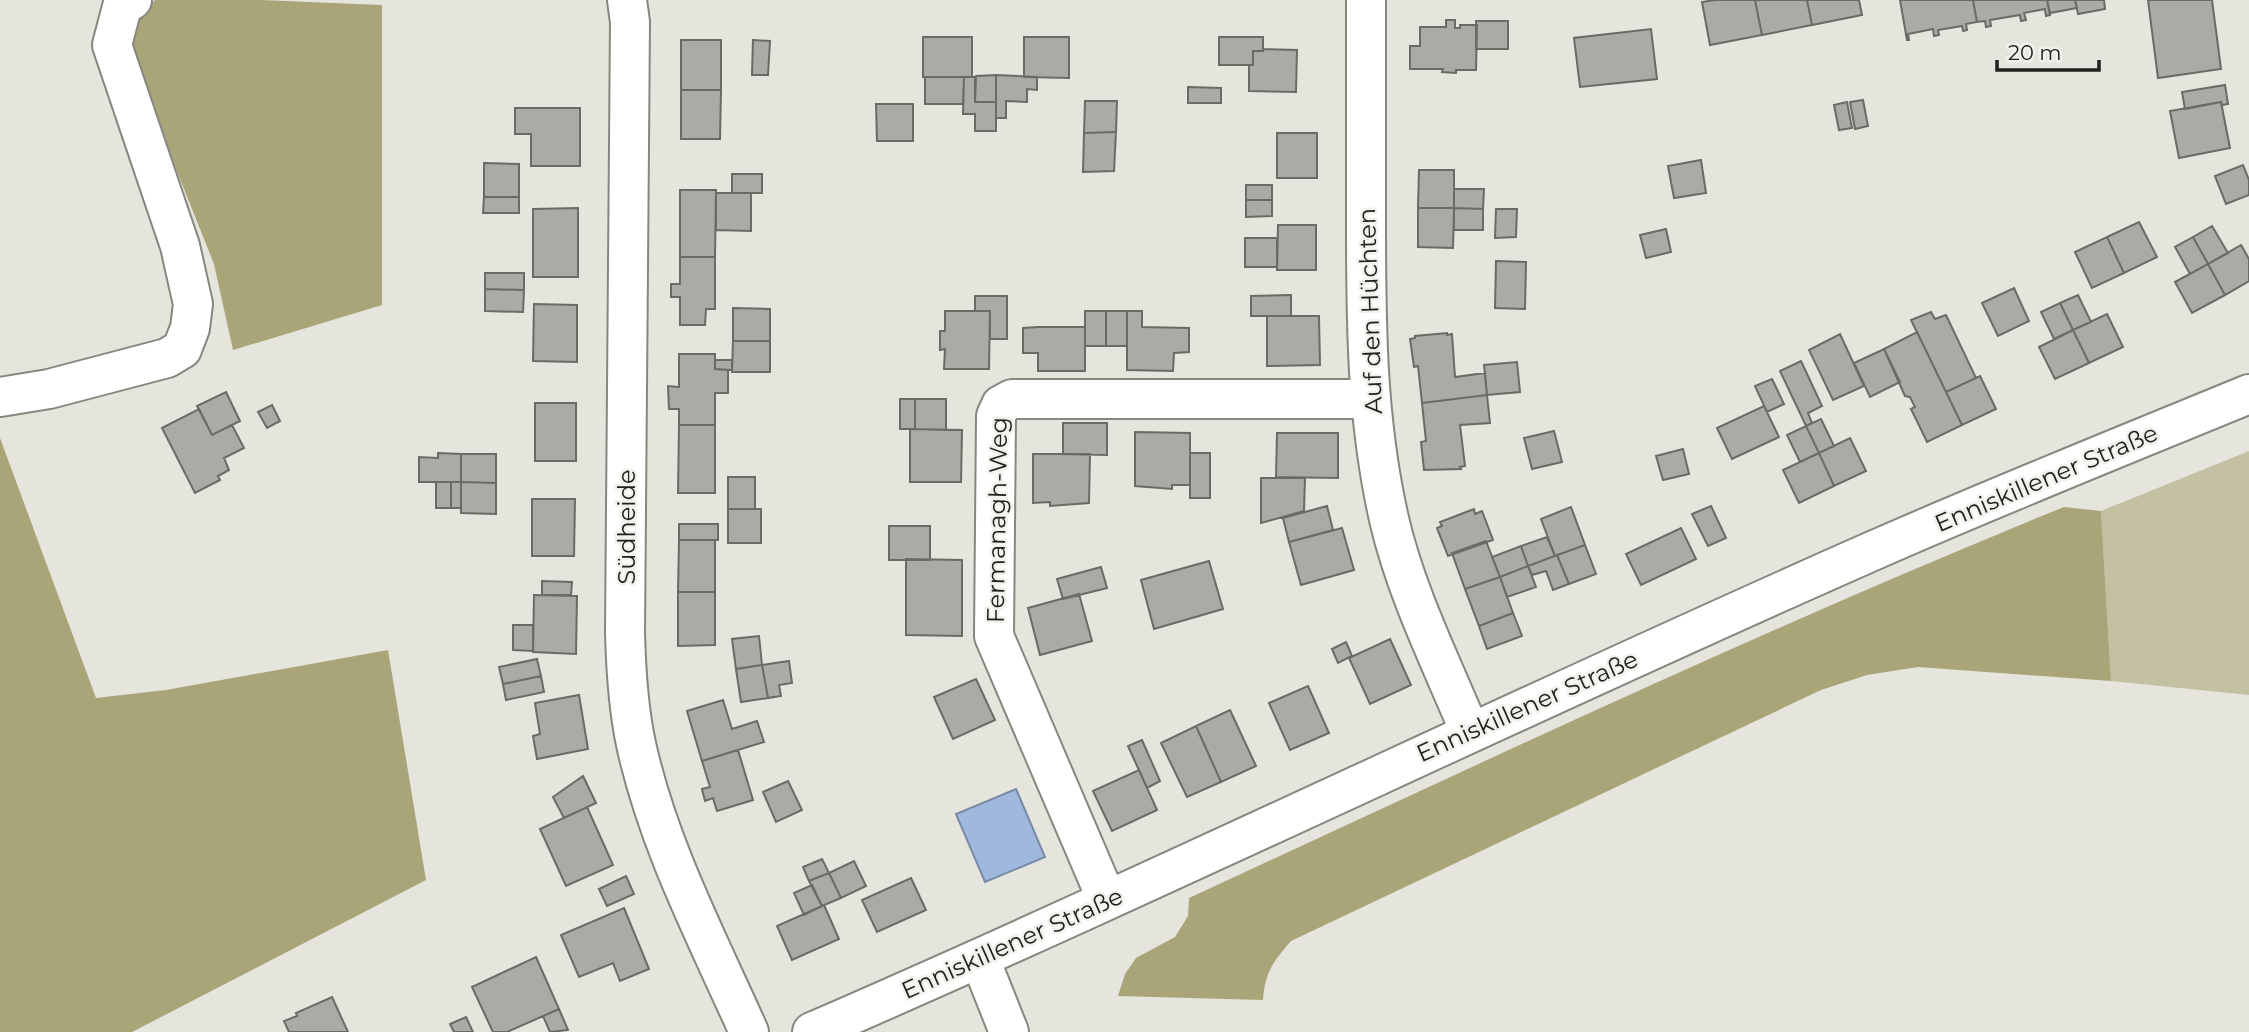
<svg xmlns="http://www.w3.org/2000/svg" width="2249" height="1032" font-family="Montserrat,sans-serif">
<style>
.green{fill:#c4c1a2}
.forest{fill:#a9a578}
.water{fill:#9eb8de;stroke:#788aa4;stroke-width:2}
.building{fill:#abaaa4;stroke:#6b6b65;stroke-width:2}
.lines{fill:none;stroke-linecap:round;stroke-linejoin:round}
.minor-casing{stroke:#878780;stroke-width:42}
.minor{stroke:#fff;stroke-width:38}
.labels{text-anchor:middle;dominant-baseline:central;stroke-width:5;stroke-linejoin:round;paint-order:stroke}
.street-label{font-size:24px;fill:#20201d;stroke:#f2f1eb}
</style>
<rect width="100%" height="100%" fill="#e5e4dd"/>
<!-- green -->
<path class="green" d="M 2249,451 L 2249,695 L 2111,681 L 2101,511 Z"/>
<!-- forest -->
<path class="forest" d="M 155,0 L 261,0 L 382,5 L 382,305 L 233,350 L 214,264 L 126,44 L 137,16 Z
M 0,438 L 96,698 L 166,690 L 388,650 L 426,880 L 132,1032 L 0,1032 Z
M 2064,507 L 2101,511 L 2111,681 L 1918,667 L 1867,675 L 1821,690 L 1291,941 C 1273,962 1265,972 1263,1000 L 1118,996 L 1125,974 L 1136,958 L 1175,937 L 1188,916 L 1189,898 C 1479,764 1768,627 2064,507 Z"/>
<!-- water -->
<path class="water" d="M 1016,789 L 1045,857 L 985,882 L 956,814 Z"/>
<!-- building -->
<path class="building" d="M 1715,0 L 1755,0 L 1762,35 L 1710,45 L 1702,2 Z
M 1755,0 L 1807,0 L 1812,25 L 1762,35 Z
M 1807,0 L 1859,0 L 1862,15 L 1812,25 Z
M 1900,0 L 1973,0 L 1977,22 L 1966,24 L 1967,30 L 1963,31 L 1962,26 L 1938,30 L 1939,35 L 1934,36 L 1933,29 L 1908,34 L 1909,40 L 1907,40 Z
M 1973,0 L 2047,0 L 2050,15 L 2046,16 L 2045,9 L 2024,13 L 2026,20 L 2021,21 L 2020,15 L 1990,20 L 1991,26 L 1986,27 L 1985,21 L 1977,22 Z
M 2047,0 L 2075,0 L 2077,8 L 2050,13 Z
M 2075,0 L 2104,0 L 2105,9 L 2078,14 Z
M 2148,0 L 2212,0 L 2221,69 L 2158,78 Z
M 1446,20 L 1455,20 L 1455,28 L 1460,28 L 1460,25 L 1477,25 L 1476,70 L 1456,70 L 1456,73 L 1442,72 L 1443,69 L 1410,69 L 1410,46 L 1420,46 L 1420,27 L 1446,27 Z
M 1476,21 L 1508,21 L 1508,49 L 1476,49 Z
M 1651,29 L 1657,79 L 1580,87 L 1574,38 Z
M 923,37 L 972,37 L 972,77 L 923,77 Z
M 1024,37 L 1069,37 L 1069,78 L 1024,77 Z
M 1219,37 L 1263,37 L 1263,51 L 1253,51 L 1253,65 L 1219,65 Z
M 681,40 L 721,40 L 721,90 L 681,90 Z
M 753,40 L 770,41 L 768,75 L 752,75 Z
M 1263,49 L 1297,50 L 1296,92 L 1249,91 L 1249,65 L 1253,65 L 1253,51 L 1263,51 Z
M 996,75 L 1037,77 L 1037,90 L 1027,89 L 1027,102 L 1006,101 L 1006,118 L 996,118 Z
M 996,75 L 996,102 L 975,102 L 976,76 Z
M 925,77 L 964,77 L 963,104 L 925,104 Z
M 964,77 L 975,77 L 975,102 L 996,102 L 996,131 L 975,131 L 975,114 L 963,114 Z
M 2225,85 L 2228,104 L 2222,105 L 2221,102 L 2185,109 L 2182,92 Z
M 1188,87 L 1221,88 L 1221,103 L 1188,103 Z
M 681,90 L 721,90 L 720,139 L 681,139 Z
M 1863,100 L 1868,126 L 1855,129 L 1850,102 Z
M 1085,101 L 1117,101 L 1116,132 L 1084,133 Z
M 1847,102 L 1852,128 L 1839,130 L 1834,105 Z
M 2221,102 L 2230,148 L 2179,158 L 2170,111 Z
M 876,104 L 913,104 L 913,141 L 877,141 Z
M 515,108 L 580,108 L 580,166 L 531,166 L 531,134 L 515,134 Z
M 1116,132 L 1114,171 L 1083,172 L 1084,133 Z
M 1277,133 L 1317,133 L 1317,178 L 1277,178 Z
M 1701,160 L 1706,193 L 1674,198 L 1668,166 Z
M 484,163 L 519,164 L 519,197 L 484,197 Z
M 2243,165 L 2249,180 L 2249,195 L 2226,204 L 2215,176 Z
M 1419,170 L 1454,170 L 1454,208 L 1418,208 Z
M 732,174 L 762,174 L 762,193 L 732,193 Z
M 1246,185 L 1272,185 L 1272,200 L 1246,200 Z
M 1454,189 L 1484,189 L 1483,209 L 1454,208 Z
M 680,190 L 716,190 L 715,257 L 680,257 Z
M 716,193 L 751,193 L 751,231 L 716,230 Z
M 484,197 L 519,197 L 519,213 L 483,213 Z
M 1246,200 L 1272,200 L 1272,216 L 1246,217 Z
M 578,208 L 578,277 L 533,277 L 533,209 Z
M 1418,208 L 1454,208 L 1453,248 L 1418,247 Z
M 1454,208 L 1483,209 L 1483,230 L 1454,230 Z
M 1496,209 L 1517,209 L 1516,237 L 1495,238 Z
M 2139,222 L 2157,257 L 2124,273 L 2107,237 Z
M 1278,225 L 1316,225 L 1316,270 L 1277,270 Z
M 2212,226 L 2228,253 L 2208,264 L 2193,237 Z
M 1666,229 L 1671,252 L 1646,258 L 1640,235 Z
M 2107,237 L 2124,273 L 2092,288 L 2075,252 Z
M 2193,237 L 2208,264 L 2190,274 L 2175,247 Z
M 1245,238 L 1277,238 L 1277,267 L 1245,267 Z
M 2241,245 L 2249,259 L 2249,281 L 2225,295 L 2208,264 Z
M 680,257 L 715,257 L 715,309 L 706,309 L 705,325 L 680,325 L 680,297 L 671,297 L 671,284 L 680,284 Z
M 1496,261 L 1526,262 L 1525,309 L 1495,308 Z
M 2208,264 L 2225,295 L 2192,313 L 2175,282 Z
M 485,273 L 524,273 L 524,290 L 485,289 Z
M 2014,288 L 2029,321 L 1998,336 L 1982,303 Z
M 485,289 L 524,290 L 523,312 L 485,311 Z
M 1291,295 L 1291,316 L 1251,316 L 1251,296 Z
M 2078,295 L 2091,322 L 2073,330 L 2060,303 Z
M 975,296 L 1007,296 L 1007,339 L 990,339 L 990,311 L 975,311 Z
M 2060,303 L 2073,330 L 2054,339 L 2041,312 Z
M 534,304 L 577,305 L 577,362 L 533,361 Z
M 733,308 L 770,309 L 770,341 L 733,341 Z
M 945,311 L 990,311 L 989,369 L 944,369 L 945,349 L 940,350 L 940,331 L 945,331 Z
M 1085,311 L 1106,311 L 1106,346 L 1085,346 Z
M 1106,311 L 1127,311 L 1127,346 L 1106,346 Z
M 1127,311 L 1142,311 L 1142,327 L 1189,328 L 1189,352 L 1174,353 L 1173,371 L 1127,370 Z
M 1931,312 L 1935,319 L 1946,315 L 1976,378 L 1946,392 L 1911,320 Z
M 2107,314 L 2123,347 L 2089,363 L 2073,330 Z
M 1267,316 L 1319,316 L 1320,365 L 1267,366 Z
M 1039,327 L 1085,327 L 1085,371 L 1038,371 L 1038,353 L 1023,353 L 1023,328 Z
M 2073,330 L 2089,363 L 2055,379 L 2039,347 Z
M 1917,332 L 1962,425 L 1927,442 L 1911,409 L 1915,407 L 1910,397 L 1905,396 L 1884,349 Z
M 1447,333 L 1447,335 L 1452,334 L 1455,377 L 1485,373 L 1487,395 L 1422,403 L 1418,366 L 1414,367 L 1410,339 L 1415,338 L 1415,336 Z
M 1840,334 L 1864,386 L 1833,400 L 1809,350 Z
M 733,341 L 770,341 L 770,372 L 732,372 Z
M 1884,349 L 1900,382 L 1870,397 L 1854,363 Z
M 679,354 L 715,354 L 715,369 L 728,370 L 728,393 L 715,393 L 715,425 L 679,425 L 679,409 L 669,409 L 668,386 L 679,387 Z
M 715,360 L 732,360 L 732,370 L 715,369 Z
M 1801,361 L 1822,406 L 1808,413 L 1812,423 L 1806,426 L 1780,371 Z
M 1517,362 L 1520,392 L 1487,395 L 1484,365 Z
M 1980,376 L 1996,409 L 1962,425 L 1946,392 Z
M 1772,379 L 1784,404 L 1767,412 L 1755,386 Z
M 226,392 L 240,421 L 212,435 L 197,406 Z
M 1487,395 L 1490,423 L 1460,425 L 1465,466 L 1460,467 L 1461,469 L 1424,470 L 1421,442 L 1426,441 L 1422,403 Z
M 900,399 L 915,399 L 915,429 L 900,429 Z
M 915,399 L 946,399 L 946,430 L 915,429 Z
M 535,403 L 576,403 L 576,461 L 535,461 Z
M 272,405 L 280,421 L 267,428 L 258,412 Z
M 1764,406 L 1779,437 L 1732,459 L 1717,428 Z
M 199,409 L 212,435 L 232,425 L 244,448 L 224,458 L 229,470 L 218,476 L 220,480 L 195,493 L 162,428 Z
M 1821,419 L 1834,446 L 1819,453 L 1806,426 Z
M 1063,423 L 1107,423 L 1107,455 L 1063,454 Z
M 679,425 L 715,425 L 715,493 L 678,493 Z
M 1806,426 L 1819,453 L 1800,462 L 1787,435 Z
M 910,429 L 962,430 L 961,482 L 910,482 Z
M 1554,431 L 1562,462 L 1532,469 L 1524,438 Z
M 1135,432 L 1190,433 L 1190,485 L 1172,485 L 1172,489 L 1135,486 Z
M 1277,433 L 1338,433 L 1338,478 L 1276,477 Z
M 1850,438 L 1866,471 L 1834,486 L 1819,453 Z
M 1683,449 L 1689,474 L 1663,480 L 1656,456 Z
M 438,453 L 461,454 L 461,482 L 419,482 L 419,457 L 438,458 Z
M 1190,453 L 1210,453 L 1210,498 L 1190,498 Z
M 1819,453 L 1834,486 L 1799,503 L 1783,470 Z
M 461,454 L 496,454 L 496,483 L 461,482 Z
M 1033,454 L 1090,454 L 1089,503 L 1050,506 L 1050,502 L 1033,503 Z
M 728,477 L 755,477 L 755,509 L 728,509 Z
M 1261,478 L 1305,478 L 1304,511 L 1261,523 Z
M 436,482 L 451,482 L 451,508 L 436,508 Z
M 451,482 L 461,482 L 461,508 L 451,508 Z
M 461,482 L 496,483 L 496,514 L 461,513 Z
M 532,499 L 575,499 L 574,556 L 532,556 Z
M 1327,506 L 1333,530 L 1289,542 L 1283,518 Z
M 1711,506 L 1726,538 L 1708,546 L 1692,514 Z
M 1571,507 L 1585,545 L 1555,556 L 1541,519 Z
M 728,509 L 761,509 L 761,543 L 728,543 Z
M 1474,509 L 1475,514 L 1482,511 L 1493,540 L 1448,556 L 1437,528 L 1442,526 L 1440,522 Z
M 679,524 L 718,524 L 718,540 L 679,540 Z
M 889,526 L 930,526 L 930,560 L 889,560 Z
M 1342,528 L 1354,570 L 1301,585 L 1289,542 Z
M 1681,528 L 1696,559 L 1641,585 L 1626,554 Z
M 1547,537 L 1555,556 L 1528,566 L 1521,546 Z
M 679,540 L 715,540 L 715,592 L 678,592 Z
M 1486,541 L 1500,577 L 1465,589 L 1452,553 Z
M 1585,545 L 1596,574 L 1569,584 L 1557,555 Z
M 1521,546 L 1528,566 L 1500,577 L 1492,557 Z
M 1557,555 L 1569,584 L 1553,590 L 1546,571 L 1532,575 L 1528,566 Z
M 906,559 L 962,560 L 962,636 L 906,635 Z
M 1209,561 L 1223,609 L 1154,629 L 1141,580 Z
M 1528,566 L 1536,587 L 1507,597 L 1500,577 Z
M 1101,567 L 1107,588 L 1063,599 L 1057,579 Z
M 1500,577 L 1513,613 L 1479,626 L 1465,589 Z
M 542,581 L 572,582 L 571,595 L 542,595 Z
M 678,592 L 715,592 L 715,645 L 678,646 Z
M 1079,594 L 1092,641 L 1040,655 L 1028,608 Z
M 534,595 L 577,596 L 576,654 L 533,652 Z
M 1513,613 L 1522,636 L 1487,649 L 1479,626 Z
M 513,625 L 533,625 L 533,651 L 513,650 Z
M 759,636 L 762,665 L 736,669 L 732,639 Z
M 1390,639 L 1411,685 L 1370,704 L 1349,658 Z
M 1346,642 L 1352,656 L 1338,663 L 1332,649 Z
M 537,659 L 541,676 L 503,684 L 499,667 Z
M 789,661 L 792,683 L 779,685 L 781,696 L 768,698 L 762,665 Z
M 762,665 L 768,698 L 741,702 L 736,669 Z
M 541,676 L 544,692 L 506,700 L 503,684 Z
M 976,679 L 995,720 L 953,739 L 934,697 Z
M 1308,686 L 1329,733 L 1290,750 L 1269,703 Z
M 579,695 L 588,749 L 537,759 L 533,736 L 540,734 L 535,703 Z
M 723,700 L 732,729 L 757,721 L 764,742 L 702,761 L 687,711 Z
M 1230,710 L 1256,766 L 1221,782 L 1196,726 Z
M 1196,726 L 1221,782 L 1187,797 L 1161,743 Z
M 1142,740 L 1160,781 L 1147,788 L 1128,746 Z
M 738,750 L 753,800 L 717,811 L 713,798 L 705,801 L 702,789 L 710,787 L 702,761 Z
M 1139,770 L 1157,810 L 1112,831 L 1093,791 Z
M 583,776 L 596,803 L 564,818 L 553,797 Z
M 788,781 L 802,810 L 776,822 L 763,792 Z
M 587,807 L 613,865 L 566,886 L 540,829 Z
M 822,859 L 829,873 L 809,881 L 803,867 Z
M 854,861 L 866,886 L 841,898 L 829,873 Z
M 829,873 L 841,898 L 822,906 L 809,881 Z
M 626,876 L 634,894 L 607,906 L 599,889 Z
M 911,878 L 926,910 L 877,932 L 862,900 Z
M 812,885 L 822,906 L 804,915 L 794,893 Z
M 824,905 L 839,939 L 792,960 L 777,926 Z
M 624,908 L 649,969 L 620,981 L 613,963 L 579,977 L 561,935 Z
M 536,957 L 559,1009 L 507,1032 L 493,1032 L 472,987 Z
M 332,997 L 348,1032 L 289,1032 L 284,1021 L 297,1016 L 296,1013 Z
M 559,1009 L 568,1030 L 550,1032 L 543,1016 Z
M 466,1017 L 473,1032 L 454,1032 L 450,1024 Z"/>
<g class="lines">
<!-- minor casing -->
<g class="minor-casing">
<path id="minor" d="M 627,0 L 630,22 L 625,633 C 626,671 628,707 636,744 C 658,845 707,938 749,1032
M 1366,0 C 1366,73 1366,145 1366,218 C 1366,320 1366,418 1389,519 C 1406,593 1441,662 1470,732
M 0,397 L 49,389 L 167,358 L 182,349 L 190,328 L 193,304 L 180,246 L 112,45 L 122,7 L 132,0
M 1107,900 L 994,636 L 996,416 L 1001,405 L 1012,399 L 1370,399
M 980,959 L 1009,1032
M 812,1032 C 1169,877 1520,706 1877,549 C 2000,495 2125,445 2249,394"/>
</g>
<!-- minor -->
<use href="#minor" class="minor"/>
</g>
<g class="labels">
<!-- street labels -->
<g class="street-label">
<text transform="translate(1370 311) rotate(-92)">Auf den Hüchten</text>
<text transform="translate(2046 478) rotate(-23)">Enniskillener Straße</text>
<text transform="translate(997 520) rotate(-89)">Fermanagh-Weg</text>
<text transform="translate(626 527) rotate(-90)">Südheide</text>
<text transform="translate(1527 706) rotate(-24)">Enniskillener Straße</text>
<text transform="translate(1012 943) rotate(-24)">Enniskillener Straße</text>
</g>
</g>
<!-- scale -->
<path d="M1997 60v10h102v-10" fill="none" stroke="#20201d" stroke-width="3.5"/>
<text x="2008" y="60" font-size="21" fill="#20201d" stroke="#f2f1eb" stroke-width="5" paint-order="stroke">20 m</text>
</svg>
